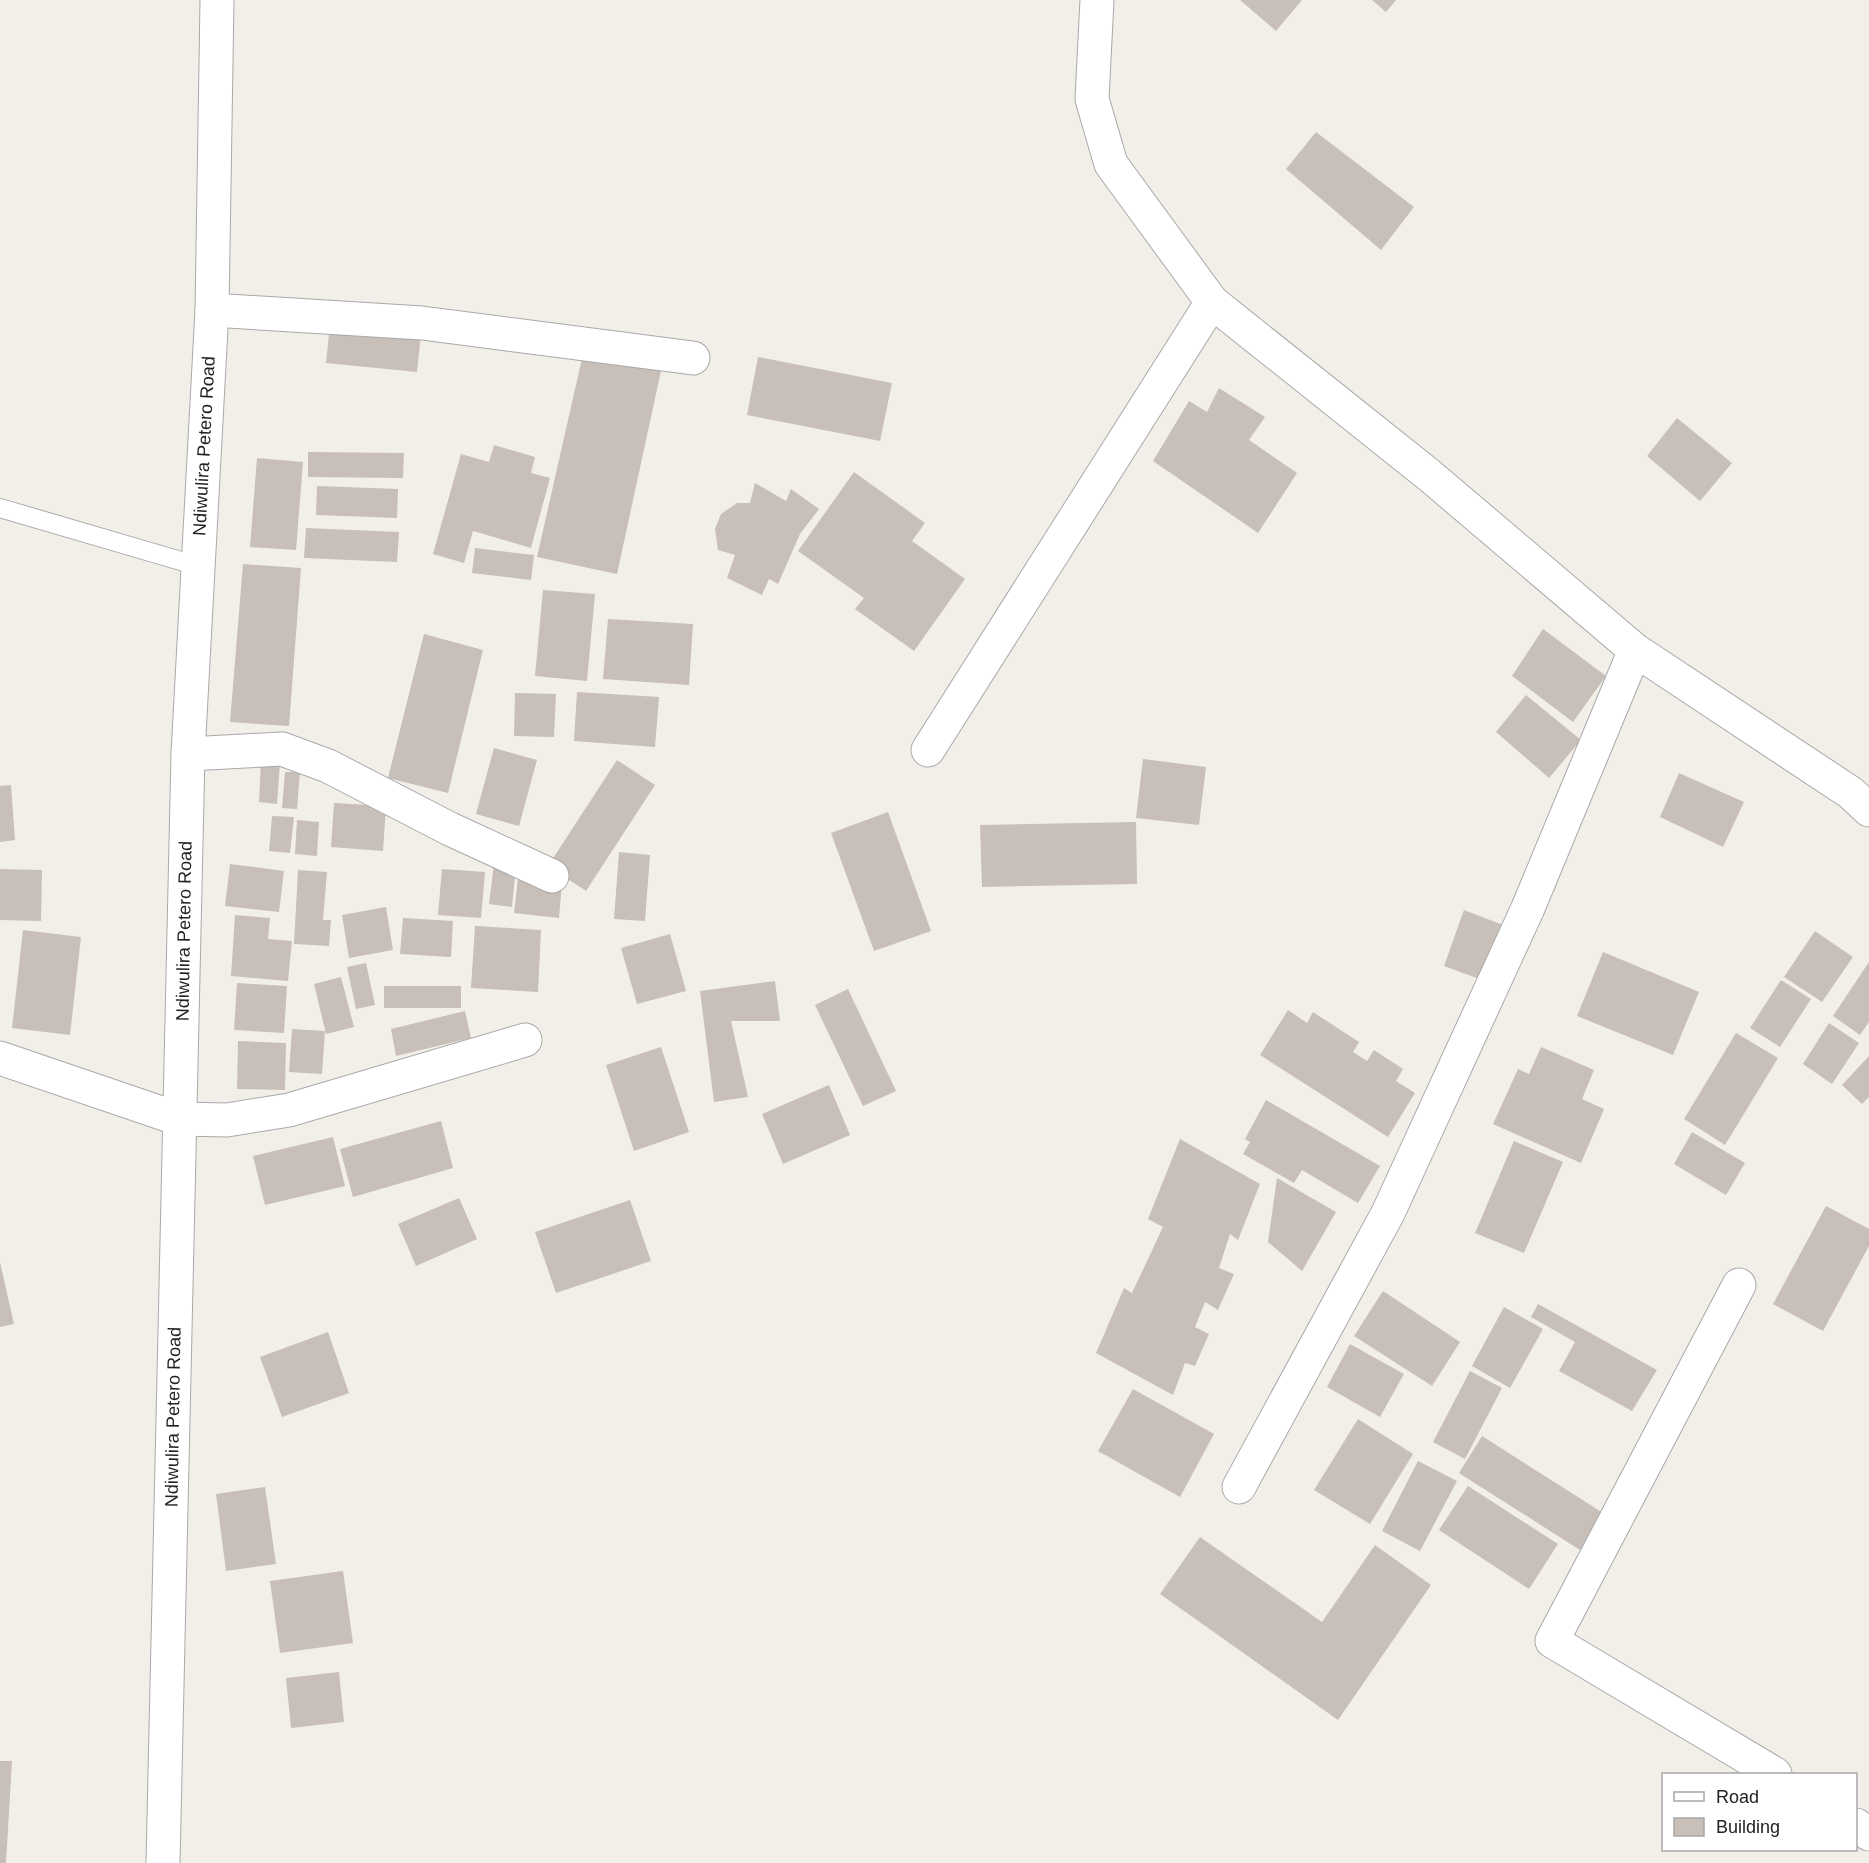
<svg xmlns="http://www.w3.org/2000/svg" width="1869" height="1863" font-family="Helvetica,sans-serif">
<style>
.building{fill:#c7bfb8}
.lines{fill:none;stroke-linecap:round;stroke-linejoin:round}
.service-casing{stroke:#a9a9a9;stroke-width:20}
.minor-casing{stroke:#a9a9a9;stroke-width:35}
.tertiary-casing{stroke:#a9a9a9;stroke-width:35}
.service{stroke:#fff;stroke-width:18}
.minor{stroke:#fff;stroke-width:33}
.tertiary{stroke:#fff;stroke-width:33}
.labels{text-anchor:middle;dominant-baseline:central;stroke-width:4.5;stroke-linejoin:round;paint-order:stroke}
.street-label{font-size:18px;fill:#222;stroke:#fff}
</style>
<rect width="100%" height="100%" fill="#f2efe9"/>
<!-- building -->
<path class="building" d="M 1240,0 L 1302,0 L 1276,31 Z
M 1372,0 L 1396,0 L 1386,12 Z
M 1316,132 L 1414,207 L 1381,250 L 1286,169 Z
M 330,325 L 421,334 L 417,372 L 326,363 Z
M 583,354 L 661,371 L 617,574 L 537,557 Z
M 758,357 L 892,383 L 880,441 L 747,415 Z
M 1219,388 L 1265,417 L 1249,440 L 1297,473 L 1258,533 L 1153,461 L 1189,401 L 1207,412 Z
M 1677,418 L 1732,463 L 1700,501 L 1647,456 Z
M 494,445 L 535,457 L 531,473 L 550,478 L 531,548 L 473,531 L 464,563 L 433,554 L 461,454 L 489,462 Z
M 308,452 L 404,453 L 403,478 L 308,477 Z
M 257,458 L 303,462 L 296,550 L 250,547 Z
M 854,472 L 925,523 L 912,541 L 965,579 L 914,651 L 855,609 L 864,598 L 798,551 Z
M 755,483 L 786,501 L 791,489 L 819,509 L 800,534 L 778,584 L 769,579 L 762,595 L 727,578 L 735,555 L 718,550 L 715,529 L 721,514 L 737,503 L 750,503 Z
M 317,486 L 398,489 L 397,518 L 316,515 Z
M 306,528 L 399,532 L 397,562 L 304,558 Z
M 475,548 L 534,555 L 531,580 L 472,573 Z
M 243,564 L 301,568 L 289,726 L 230,722 Z
M 543,590 L 595,594 L 587,681 L 535,676 Z
M 608,619 L 693,624 L 689,685 L 603,679 Z
M 1543,629 L 1606,676 L 1573,722 L 1512,676 Z
M 424,634 L 483,650 L 448,793 L 388,778 Z
M 577,692 L 659,697 L 655,747 L 574,741 Z
M 515,693 L 556,694 L 554,737 L 514,736 Z
M 1526,695 L 1581,740 L 1549,778 L 1496,732 Z
M 494,748 L 537,760 L 519,826 L 476,814 Z
M 1143,759 L 1206,767 L 1199,825 L 1136,818 Z
M 617,760 L 655,785 L 586,891 L 548,866 Z
M 261,761 L 280,763 L 277,804 L 259,802 Z
M 285,772 L 300,772 L 297,809 L 282,808 Z
M 1679,773 L 1744,802 L 1723,847 L 1660,817 Z
M 11,785 L 15,840 L 0,842 L 0,786 Z
M 334,803 L 386,806 L 383,851 L 331,847 Z
M 888,812 L 931,931 L 874,951 L 831,833 Z
M 272,816 L 294,817 L 290,853 L 269,851 Z
M 297,820 L 319,822 L 317,856 L 295,854 Z
M 1136,822 L 1137,884 L 982,887 L 980,825 Z
M 619,852 L 650,855 L 645,921 L 614,919 Z
M 230,864 L 284,871 L 279,912 L 225,906 Z
M 494,864 L 516,866 L 512,907 L 489,904 Z
M 0,869 L 42,870 L 41,921 L 0,920 Z
M 442,869 L 485,872 L 481,918 L 438,915 Z
M 298,870 L 327,872 L 323,920 L 331,920 L 329,946 L 294,944 Z
M 518,878 L 562,883 L 559,918 L 514,913 Z
M 386,907 L 393,950 L 349,958 L 342,915 Z
M 1464,910 L 1503,925 L 1482,980 L 1444,966 Z
M 235,915 L 270,918 L 268,939 L 292,941 L 288,981 L 231,976 Z
M 403,918 L 453,921 L 451,957 L 400,954 Z
M 475,926 L 541,930 L 538,992 L 471,988 Z
M 23,930 L 81,937 L 70,1035 L 12,1028 Z
M 1815,931 L 1853,957 L 1822,1002 L 1784,977 Z
M 670,934 L 686,991 L 637,1004 L 621,948 Z
M 1603,952 L 1699,992 L 1673,1055 L 1577,1016 Z
M 1869,962 L 1869,1022 L 1860,1035 L 1833,1016 Z
M 366,963 L 375,1005 L 356,1009 L 347,967 Z
M 341,977 L 354,1027 L 326,1034 L 314,984 Z
M 1781,980 L 1811,999 L 1780,1047 L 1750,1028 Z
M 775,981 L 780,1021 L 731,1021 L 748,1097 L 714,1102 L 700,991 Z
M 237,983 L 287,986 L 284,1033 L 234,1030 Z
M 384,986 L 461,986 L 461,1008 L 384,1008 Z
M 848,989 L 896,1091 L 863,1106 L 815,1005 Z
M 1288,1010 L 1307,1023 L 1313,1012 L 1359,1042 L 1353,1052 L 1367,1061 L 1374,1050 L 1403,1069 L 1396,1081 L 1415,1093 L 1388,1137 L 1260,1055 Z
M 465,1011 L 471,1038 L 396,1056 L 391,1029 Z
M 1829,1023 L 1859,1043 L 1832,1084 L 1803,1064 Z
M 292,1029 L 325,1031 L 322,1074 L 289,1072 Z
M 1736,1033 L 1778,1058 L 1725,1145 L 1684,1119 Z
M 238,1041 L 286,1043 L 285,1090 L 237,1089 Z
M 661,1047 L 689,1132 L 634,1151 L 606,1065 Z
M 1541,1047 L 1594,1070 L 1582,1099 L 1604,1109 L 1581,1163 L 1493,1124 L 1518,1069 L 1529,1074 Z
M 1869,1056 L 1869,1097 L 1862,1104 L 1842,1085 Z
M 829,1085 L 850,1135 L 783,1164 L 762,1114 Z
M 1266,1100 L 1380,1166 L 1358,1203 L 1302,1170 L 1294,1183 L 1243,1154 L 1250,1142 L 1245,1139 Z
M 441,1121 L 453,1168 L 353,1197 L 340,1149 Z
M 1692,1132 L 1745,1163 L 1726,1195 L 1674,1164 Z
M 333,1137 L 345,1186 L 265,1205 L 253,1156 Z
M 1180,1139 L 1260,1184 L 1238,1240 L 1230,1234 L 1219,1268 L 1234,1274 L 1218,1310 L 1205,1302 L 1195,1327 L 1209,1334 L 1195,1366 L 1185,1363 L 1173,1395 L 1096,1353 L 1124,1288 L 1132,1293 L 1163,1227 L 1148,1219 Z
M 1514,1141 L 1563,1162 L 1524,1253 L 1475,1233 Z
M 1277,1178 L 1336,1212 L 1302,1271 L 1268,1242 Z
M 459,1198 L 477,1239 L 416,1266 L 398,1224 Z
M 630,1200 L 651,1261 L 556,1293 L 535,1232 Z
M 1826,1206 L 1869,1229 L 1869,1246 L 1823,1331 L 1773,1304 Z
M 0,1262 L 14,1324 L 0,1327 Z
M 1383,1291 L 1460,1342 L 1432,1386 L 1354,1336 Z
M 1538,1304 L 1657,1370 L 1632,1411 L 1559,1371 L 1575,1342 L 1531,1317 Z
M 1504,1307 L 1543,1329 L 1510,1388 L 1472,1366 Z
M 328,1332 L 349,1393 L 282,1417 L 260,1357 Z
M 1350,1344 L 1404,1374 L 1380,1417 L 1327,1387 Z
M 1470,1371 L 1502,1388 L 1465,1459 L 1433,1442 Z
M 1133,1389 L 1214,1434 L 1180,1497 L 1098,1451 Z
M 1358,1419 L 1413,1454 L 1370,1524 L 1314,1490 Z
M 1482,1436 L 1603,1513 L 1580,1550 L 1459,1473 Z
M 1418,1461 L 1457,1481 L 1420,1551 L 1382,1531 Z
M 1468,1486 L 1558,1544 L 1529,1589 L 1439,1530 Z
M 265,1487 L 276,1564 L 226,1571 L 216,1494 Z
M 1200,1537 L 1322,1622 L 1375,1545 L 1431,1585 L 1338,1720 L 1160,1594 Z
M 343,1571 L 353,1643 L 280,1653 L 270,1581 Z
M 339,1672 L 344,1722 L 291,1728 L 286,1678 Z
M 0,1761 L 12,1761 L 6,1863 L 0,1863 Z"/>
<g class="lines">
<!-- service casing -->
<g class="service-casing">
<path id="service" d="M 0,508 L 198,566"/>
</g>
<!-- minor casing -->
<g class="minor-casing">
<path id="minor" d="M 1097,0 L 1092,99 L 1111,164 L 1212,302 L 1429,475 L 1635,650 L 1851,793 L 1869,810
M 212,310 L 422,323 L 693,358
M 928,750 L 1212,302
M 188,754 L 282,749 L 328,766 L 450,829 L 552,876
M 0,1058 L 179,1119 L 227,1120 L 289,1110 L 525,1040
M 1739,1285 L 1552,1641 L 1775,1774
M 1239,1487 L 1388,1213 L 1528,908 L 1635,650
M 1856,1825 L 1869,1834"/>
</g>
<!-- tertiary casing -->
<g class="tertiary-casing">
<path id="tertiary" d="M 163,1863 L 188,754 L 212,310 L 217,0"/>
</g>
<!-- service -->
<use href="#service" class="service"/>
<!-- minor -->
<use href="#minor" class="minor"/>
<!-- tertiary -->
<use href="#tertiary" class="tertiary"/>
</g>
<g class="labels">
<!-- street labels -->
<g class="street-label">
<text transform="translate(204 446) rotate(-87)">Ndiwulira Petero Road</text>
<text transform="translate(184 931) rotate(-89)">Ndiwulira Petero Road</text>
<text transform="translate(173 1417) rotate(-89)">Ndiwulira Petero Road</text>
</g>
</g>
<!-- legend -->
<rect x="1662" y="1773" width="195" height="78" fill="#ffffff" stroke="#a7a7a7" stroke-width="1.5"/>
<rect x="1674" y="1792" width="30" height="9" fill="#ffffff" stroke="#a7a7a7" stroke-width="1.5"/>
<text x="1716" y="1803" font-size="18" fill="#222222">Road</text>
<rect x="1674" y="1818" width="30" height="18" fill="#c7bfb8" stroke="#a7a7a7" stroke-width="1.5"/>
<text x="1716" y="1833" font-size="18" fill="#222222">Building</text>
</svg>
